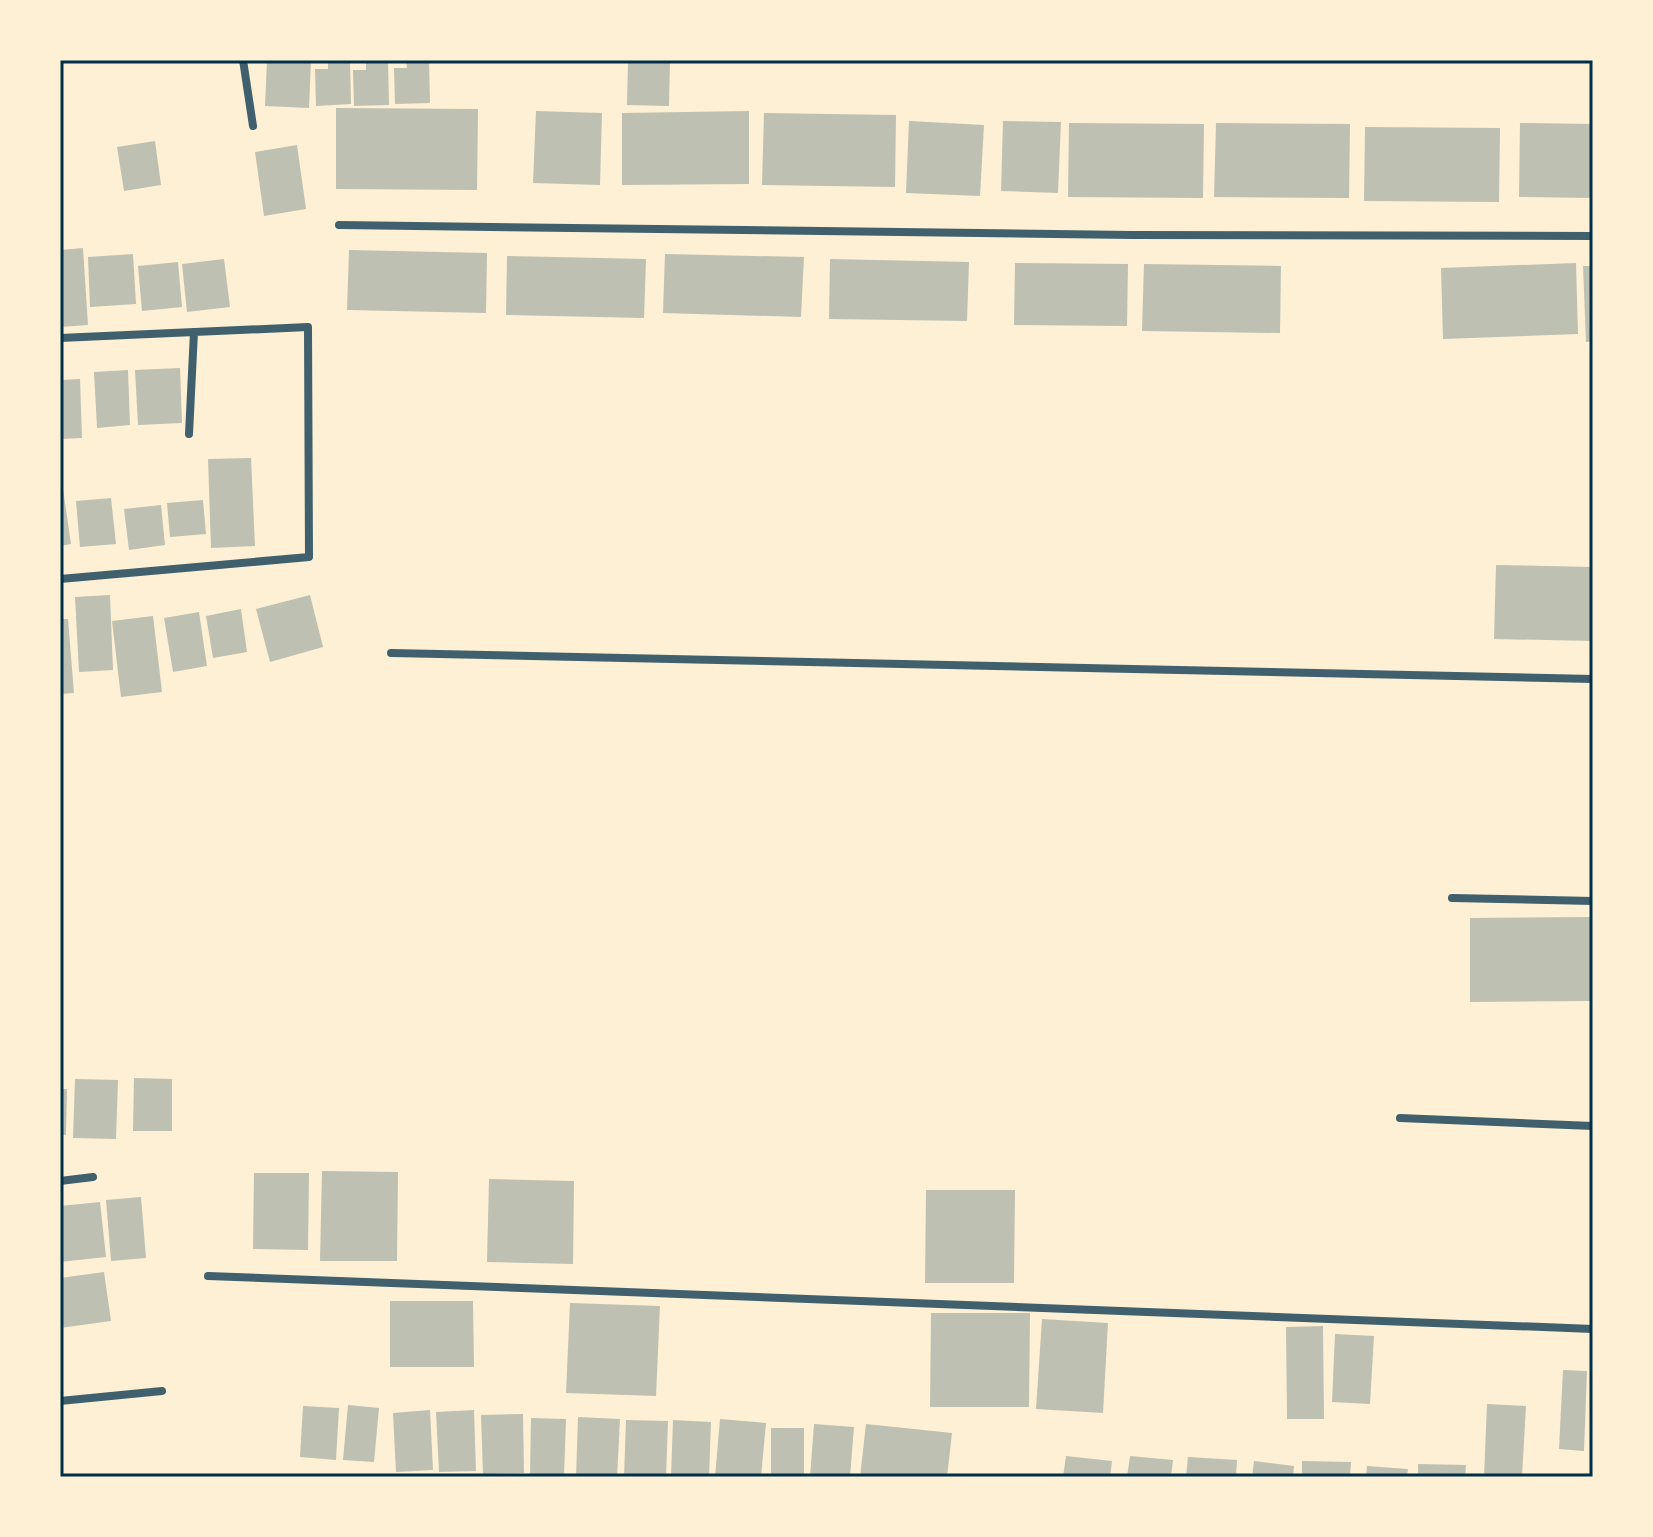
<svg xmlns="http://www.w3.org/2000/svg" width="1653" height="1537" font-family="'Open Sans',sans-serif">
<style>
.building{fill:#bec0b2}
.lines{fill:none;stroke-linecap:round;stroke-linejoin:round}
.minor{stroke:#3f606c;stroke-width:8}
.neatline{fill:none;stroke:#003049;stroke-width:3}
</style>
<rect width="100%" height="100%" fill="#fdf0d5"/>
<!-- building -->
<path class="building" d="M 267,60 L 311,61 L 309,108 L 265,106 Z
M 328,60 L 350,60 L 351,104 L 316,106 L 315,69 L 328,69 Z
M 366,60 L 388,60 L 389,105 L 354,106 L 353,70 L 366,70 Z
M 406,60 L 429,60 L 430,103 L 395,104 L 394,68 L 407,68 Z
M 628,60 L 670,60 L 669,106 L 627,105 Z
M 336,108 L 478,109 L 477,190 L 336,189 Z
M 536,111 L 602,113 L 600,185 L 533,183 Z
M 749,111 L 749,184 L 622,185 L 622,113 Z
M 764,113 L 896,115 L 895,187 L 762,185 Z
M 909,121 L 984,125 L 980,196 L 906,193 Z
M 1003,121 L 1061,122 L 1058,193 L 1001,191 Z
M 1069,123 L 1204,124 L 1203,198 L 1068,197 Z
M 1216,123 L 1350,124 L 1349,198 L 1214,197 Z
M 1520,123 L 1593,124 L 1593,198 L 1519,197 Z
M 1365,127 L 1500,128 L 1499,202 L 1364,201 Z
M 155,141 L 161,185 L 124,191 L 117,147 Z
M 297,145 L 306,209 L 264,216 L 255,152 Z
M 83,248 L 88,325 L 60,327 L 60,250 Z
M 349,250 L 487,253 L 486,313 L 347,310 Z
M 133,254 L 136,304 L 90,307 L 88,257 Z
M 665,254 L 804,257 L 801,317 L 663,313 Z
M 507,256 L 646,259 L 644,318 L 506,315 Z
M 224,259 L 230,307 L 187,312 L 182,264 Z
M 830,259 L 969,262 L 967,321 L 829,319 Z
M 178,262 L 182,307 L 142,311 L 138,266 Z
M 1015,263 L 1128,264 L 1127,326 L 1014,325 Z
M 1576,263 L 1578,334 L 1443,339 L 1441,268 Z
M 1144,264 L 1281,266 L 1280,333 L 1142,331 Z
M 1583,266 L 1593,266 L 1593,341 L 1586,342 Z
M 180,368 L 182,423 L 138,425 L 135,370 Z
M 128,370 L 130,425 L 97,428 L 94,372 Z
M 80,379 L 82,438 L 60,439 L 60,380 Z
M 251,458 L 255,546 L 211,548 L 208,459 Z
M 60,489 L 63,489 L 71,544 L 60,546 Z
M 111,498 L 116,544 L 80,547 L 76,501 Z
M 203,500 L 206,534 L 170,537 L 167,503 Z
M 161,505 L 165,545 L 129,550 L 124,509 Z
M 1496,565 L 1593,567 L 1593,641 L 1494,639 Z
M 110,595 L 113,670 L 79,672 L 75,597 Z
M 310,595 L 323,647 L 270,662 L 256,609 Z
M 241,609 L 247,652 L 213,658 L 206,616 Z
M 199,612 L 207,666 L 173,672 L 164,618 Z
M 153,616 L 162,692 L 121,697 L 112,621 Z
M 60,619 L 68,619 L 74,693 L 60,694 Z
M 1593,917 L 1593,1001 L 1470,1002 L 1470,918 Z
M 134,1078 L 172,1079 L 172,1131 L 133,1131 Z
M 75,1079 L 118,1080 L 116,1139 L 73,1138 Z
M 60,1089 L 67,1089 L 66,1135 L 60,1135 Z
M 322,1171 L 398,1172 L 397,1261 L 320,1261 Z
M 254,1173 L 309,1173 L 308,1250 L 253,1249 Z
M 489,1179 L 574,1181 L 573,1264 L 487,1262 Z
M 926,1190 L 1015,1190 L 1014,1283 L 925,1283 Z
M 141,1197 L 146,1258 L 111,1261 L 106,1200 Z
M 100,1202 L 106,1257 L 60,1262 L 60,1206 Z
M 104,1272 L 111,1321 L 60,1328 L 60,1278 Z
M 390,1301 L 473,1301 L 474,1367 L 390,1367 Z
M 570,1303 L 660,1306 L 656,1396 L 566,1393 Z
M 931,1313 L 1030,1313 L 1029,1407 L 930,1407 Z
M 1042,1319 L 1108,1323 L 1103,1413 L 1036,1409 Z
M 1323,1326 L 1324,1419 L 1287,1419 L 1286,1327 Z
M 1335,1334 L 1374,1336 L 1370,1404 L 1332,1402 Z
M 1563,1370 L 1587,1371 L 1584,1451 L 1559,1449 Z
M 1487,1404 L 1526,1406 L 1522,1477 L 1484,1477 Z
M 348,1405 L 379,1408 L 374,1462 L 343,1460 Z
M 303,1406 L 339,1408 L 336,1460 L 300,1457 Z
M 430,1410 L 433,1470 L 396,1472 L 393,1413 Z
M 474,1410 L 476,1471 L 439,1472 L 436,1412 Z
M 523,1414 L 524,1473 L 483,1474 L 481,1415 Z
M 578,1417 L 620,1419 L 617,1477 L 576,1477 Z
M 531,1418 L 566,1419 L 564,1476 L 530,1475 Z
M 720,1419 L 766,1423 L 761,1477 L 715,1477 Z
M 626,1420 L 668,1421 L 666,1477 L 624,1477 Z
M 673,1420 L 711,1422 L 709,1477 L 671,1477 Z
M 814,1424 L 854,1427 L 850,1477 L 810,1477 Z
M 866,1424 L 952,1433 L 947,1477 L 860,1477 Z
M 771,1428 L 804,1428 L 804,1477 L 771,1477 Z
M 1066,1456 L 1112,1461 L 1110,1477 L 1063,1477 Z
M 1130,1456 L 1173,1460 L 1171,1477 L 1127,1477 Z
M 1188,1457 L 1237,1460 L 1236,1477 L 1186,1477 Z
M 1254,1461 L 1294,1466 L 1293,1477 L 1252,1477 Z
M 1302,1461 L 1351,1462 L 1350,1477 L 1302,1477 Z
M 1418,1464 L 1466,1465 L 1465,1477 L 1418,1477 Z
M 1367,1466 L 1408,1469 L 1407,1477 L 1366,1477 Z"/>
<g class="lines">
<!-- minor -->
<path class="minor" d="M 243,60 L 253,126
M 339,225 L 1132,235 L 1593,236
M 60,338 L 308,327 L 309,557 L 60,579
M 189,434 L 194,332
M 391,653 L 1593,679
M 1452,898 L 1593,901
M 1400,1118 L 1593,1126
M 60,1181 L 93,1177
M 208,1276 L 1593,1329
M 60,1401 L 162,1391"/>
</g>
<!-- border -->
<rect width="1653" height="1537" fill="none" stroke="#fdf0d5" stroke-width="124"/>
<rect x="62" y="62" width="1529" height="1413" class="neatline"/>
</svg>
